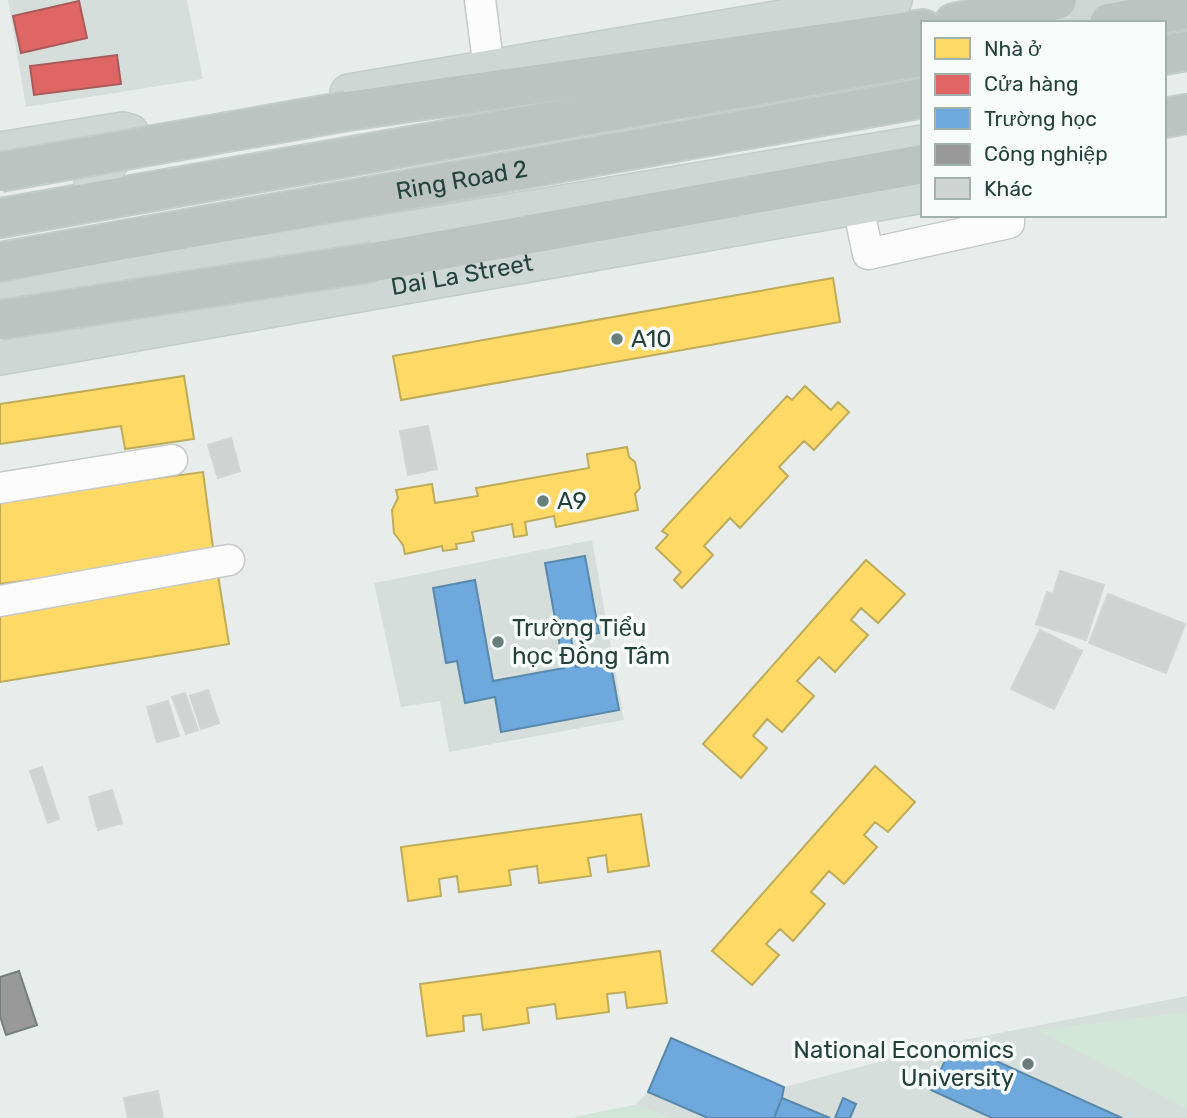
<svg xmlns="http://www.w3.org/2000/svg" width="1187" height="1118" font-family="Rubik,sans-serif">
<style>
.built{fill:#d6dedb}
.green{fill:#d1e6d8}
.homes{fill:#ffd966;stroke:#bdac59;stroke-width:2}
.shops{fill:#e06666;stroke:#a85b59;stroke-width:2}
.schools{fill:#6fa8dc;stroke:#5889ab;stroke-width:2}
.industry{fill:#999;stroke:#767f7c;stroke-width:2}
.building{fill:#cfd4d2;stroke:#d1d6d4;stroke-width:2}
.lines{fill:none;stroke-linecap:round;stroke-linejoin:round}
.minor-casing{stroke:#c5cac8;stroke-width:33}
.major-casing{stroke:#c3ccc9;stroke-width:40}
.highway-casing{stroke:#c3ccc9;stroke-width:42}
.minor{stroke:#fcfcfc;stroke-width:30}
.major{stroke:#cfd7d5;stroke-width:37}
.highway{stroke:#bcc4c2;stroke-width:38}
.highway-bridge-casing{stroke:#c3ccc9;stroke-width:42;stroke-linecap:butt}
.highway-bridge{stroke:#bcc4c2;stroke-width:38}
.poi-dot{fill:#697e78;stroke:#f7fbf9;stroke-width:2.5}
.labels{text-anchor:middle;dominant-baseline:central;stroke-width:7;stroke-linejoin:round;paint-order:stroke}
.street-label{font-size:24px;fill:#24423a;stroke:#f7fbf9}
.poi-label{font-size:24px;fill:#24423a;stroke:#f7fbf9;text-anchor:start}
</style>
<rect width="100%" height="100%" fill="#e8edeb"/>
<!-- built -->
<path class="built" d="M 8,0 L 187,0 L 203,79 L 26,107 Z
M 592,540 L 624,720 L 449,752 L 440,701 L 401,707 L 374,583 Z
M 1187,996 L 1187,1118 L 570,1118 L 635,1105 L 648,1092 L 671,1038 L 784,1087 L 954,1042 Z"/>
<!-- green -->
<path class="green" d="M 1187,1012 L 1187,1109 L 1038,1030 Z
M 635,1105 L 673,1118 L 570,1118 Z"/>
<!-- homes -->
<path class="homes" d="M 833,278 L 840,322 L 401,400 L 393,356 Z
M 184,376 L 194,439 L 125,449 L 121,426 L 0,444 L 0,404 Z
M 805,386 L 831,410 L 838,402 L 849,412 L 814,450 L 804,441 L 779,467 L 788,476 L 740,528 L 730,518 L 704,546 L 713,555 L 682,588 L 674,580 L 681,572 L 656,548 L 668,535 L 662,531 L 787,396 L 792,400 Z
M 627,447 L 629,457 L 635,462 L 640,488 L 635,494 L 638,510 L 556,527 L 554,516 L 525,522 L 527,535 L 514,537 L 512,524 L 472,532 L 474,541 L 456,544 L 457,549 L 443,551 L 442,546 L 405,554 L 403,545 L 394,533 L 392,510 L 398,498 L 396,490 L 432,484 L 435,503 L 478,496 L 476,488 L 589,468 L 587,454 Z
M 203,472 L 214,555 L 0,584 L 0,499 Z
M 866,560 L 905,594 L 878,623 L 861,608 L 851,620 L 868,635 L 835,672 L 819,657 L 797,681 L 814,696 L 782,732 L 767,719 L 753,736 L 767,748 L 741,778 L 703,744 Z
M 218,575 L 229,644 L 0,682 L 0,611 Z
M 875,766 L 915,802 L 888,832 L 875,822 L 864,835 L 877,847 L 844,884 L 829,871 L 811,892 L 825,904 L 793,941 L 780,929 L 766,944 L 779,955 L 752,985 L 712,951 Z
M 641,814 L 649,866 L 608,872 L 606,855 L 588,858 L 591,876 L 539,883 L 537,866 L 509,870 L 511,885 L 459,892 L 457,876 L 439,879 L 441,896 L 408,901 L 401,847 Z
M 660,951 L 667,1003 L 627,1008 L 625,992 L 607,994 L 609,1012 L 557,1019 L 555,1004 L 527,1008 L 529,1023 L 483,1030 L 481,1014 L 463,1016 L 464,1031 L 427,1036 L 420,984 Z"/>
<!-- shops -->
<path class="shops" d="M 79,1 L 87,38 L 21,53 L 13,16 Z
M 117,55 L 121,84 L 34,95 L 30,66 Z"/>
<!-- schools -->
<path class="schools" d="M 585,556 L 599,633 L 571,638 L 576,667 L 610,660 L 619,710 L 501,732 L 495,697 L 465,703 L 457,661 L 446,663 L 433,588 L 475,580 L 493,681 L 564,668 L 545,563 Z
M 671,1038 L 784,1087 L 782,1098 L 774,1118 L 708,1118 L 648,1092 Z
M 954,1042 L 1122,1118 L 992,1118 L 931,1090 Z
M 782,1098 L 830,1118 L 774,1118 Z
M 843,1098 L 856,1104 L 850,1118 L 835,1118 Z"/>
<!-- industry -->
<path class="industry" d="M 19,971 L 37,1025 L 6,1035 L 0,1016 L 0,977 Z"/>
<!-- building -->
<path class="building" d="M 428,426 L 437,469 L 408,475 L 400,431 Z
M 231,438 L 240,471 L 218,478 L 208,445 Z
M 1060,571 L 1104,585 L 1086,640 L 1036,624 L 1047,592 L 1053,594 Z
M 1108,594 L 1185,624 L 1166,673 L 1089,643 Z
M 1040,630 L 1082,651 L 1054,709 L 1011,689 Z
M 208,690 L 219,723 L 201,729 L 190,696 Z
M 185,693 L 198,730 L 186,734 L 172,697 Z
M 168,701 L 179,736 L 157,742 L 147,707 Z
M 42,767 L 59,819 L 48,823 L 30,771 Z
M 112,790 L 122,823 L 98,830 L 89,797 Z
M 158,1091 L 163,1118 L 128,1118 L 124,1098 Z"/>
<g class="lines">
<!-- minor casing -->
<g class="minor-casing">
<path id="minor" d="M 480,0 L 489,69
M 858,206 L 868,254 L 1009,223 L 1009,215
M 0,488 L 172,460
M 0,601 L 229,560"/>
</g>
<!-- major casing -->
<g class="major-casing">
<g id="major">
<path d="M 1049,23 L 1119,0"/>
<path d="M 349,93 L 893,0"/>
<path d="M 0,151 L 123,131"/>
<path d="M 93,185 L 130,133"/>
<path d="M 0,302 L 132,276 L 923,144"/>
<path id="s1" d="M 0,356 L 923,194"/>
</g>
</g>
<!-- highway casing -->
<g class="highway-casing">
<g id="highway">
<path d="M 954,23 L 1057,0"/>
<path d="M 1109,23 L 1187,9"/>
<path d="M 1164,55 L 1187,51"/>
<path d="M 347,111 L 923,29"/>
<path d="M 1164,118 L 1186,114"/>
<path d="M 0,218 L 923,56"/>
<path id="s2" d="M 0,262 L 923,98"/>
<path d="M 374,262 L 923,164"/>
</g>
</g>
<!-- minor -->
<use href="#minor" class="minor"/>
<!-- major -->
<use href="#major" class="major"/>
<!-- highway -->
<use href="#highway" class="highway"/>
<!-- highway-bridge casing -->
<g class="highway-bridge-casing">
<path id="highway-bridge" d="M 0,172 L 347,111
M 0,320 L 374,262"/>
</g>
<!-- highway-bridge -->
<use href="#highway-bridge" class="highway-bridge"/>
</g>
<!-- markers -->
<g class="poi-dot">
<circle cx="617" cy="339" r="7"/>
<circle cx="543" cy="501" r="7"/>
<circle cx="498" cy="642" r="7"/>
<circle cx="1028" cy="1064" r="7"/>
</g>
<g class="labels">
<!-- street labels -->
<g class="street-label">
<text stroke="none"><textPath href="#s2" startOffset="469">Ring Road 2</textPath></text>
<text stroke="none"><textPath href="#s1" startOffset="469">Dai La Street</textPath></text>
</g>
<!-- poi labels -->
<g class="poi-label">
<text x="631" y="339">A10</text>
<text x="557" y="501">A9</text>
<text x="512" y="628">Trường Tiểu<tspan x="512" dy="28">học Đồng Tâm</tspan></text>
<text x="1014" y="1050" text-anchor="end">National Economics<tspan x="1014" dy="28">University</tspan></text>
</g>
</g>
<!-- legend -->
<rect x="921" y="21" width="245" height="196" fill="#f7fbf9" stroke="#a3b1ad" stroke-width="2"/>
<rect x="935" y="38" width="35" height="21" fill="#ffd966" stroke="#a3b1ad" stroke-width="2"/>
<text x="984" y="56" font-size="21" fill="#24423a">Nhà ở</text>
<rect x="935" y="74" width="35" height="21" fill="#e06666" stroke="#a3b1ad" stroke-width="2"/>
<text x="984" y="91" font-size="21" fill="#24423a">Cửa hàng</text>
<rect x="935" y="108" width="35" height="21" fill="#6fa8dc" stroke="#a3b1ad" stroke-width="2"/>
<text x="984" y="126" font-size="21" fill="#24423a">Trường học</text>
<rect x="935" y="144" width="35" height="21" fill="#999999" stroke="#a3b1ad" stroke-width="2"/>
<text x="984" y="161" font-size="21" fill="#24423a">Công nghiệp</text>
<rect x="935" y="178" width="35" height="21" fill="#cfd4d2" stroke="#a3b1ad" stroke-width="2"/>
<text x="984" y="196" font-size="21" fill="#24423a">Khác</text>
</svg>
